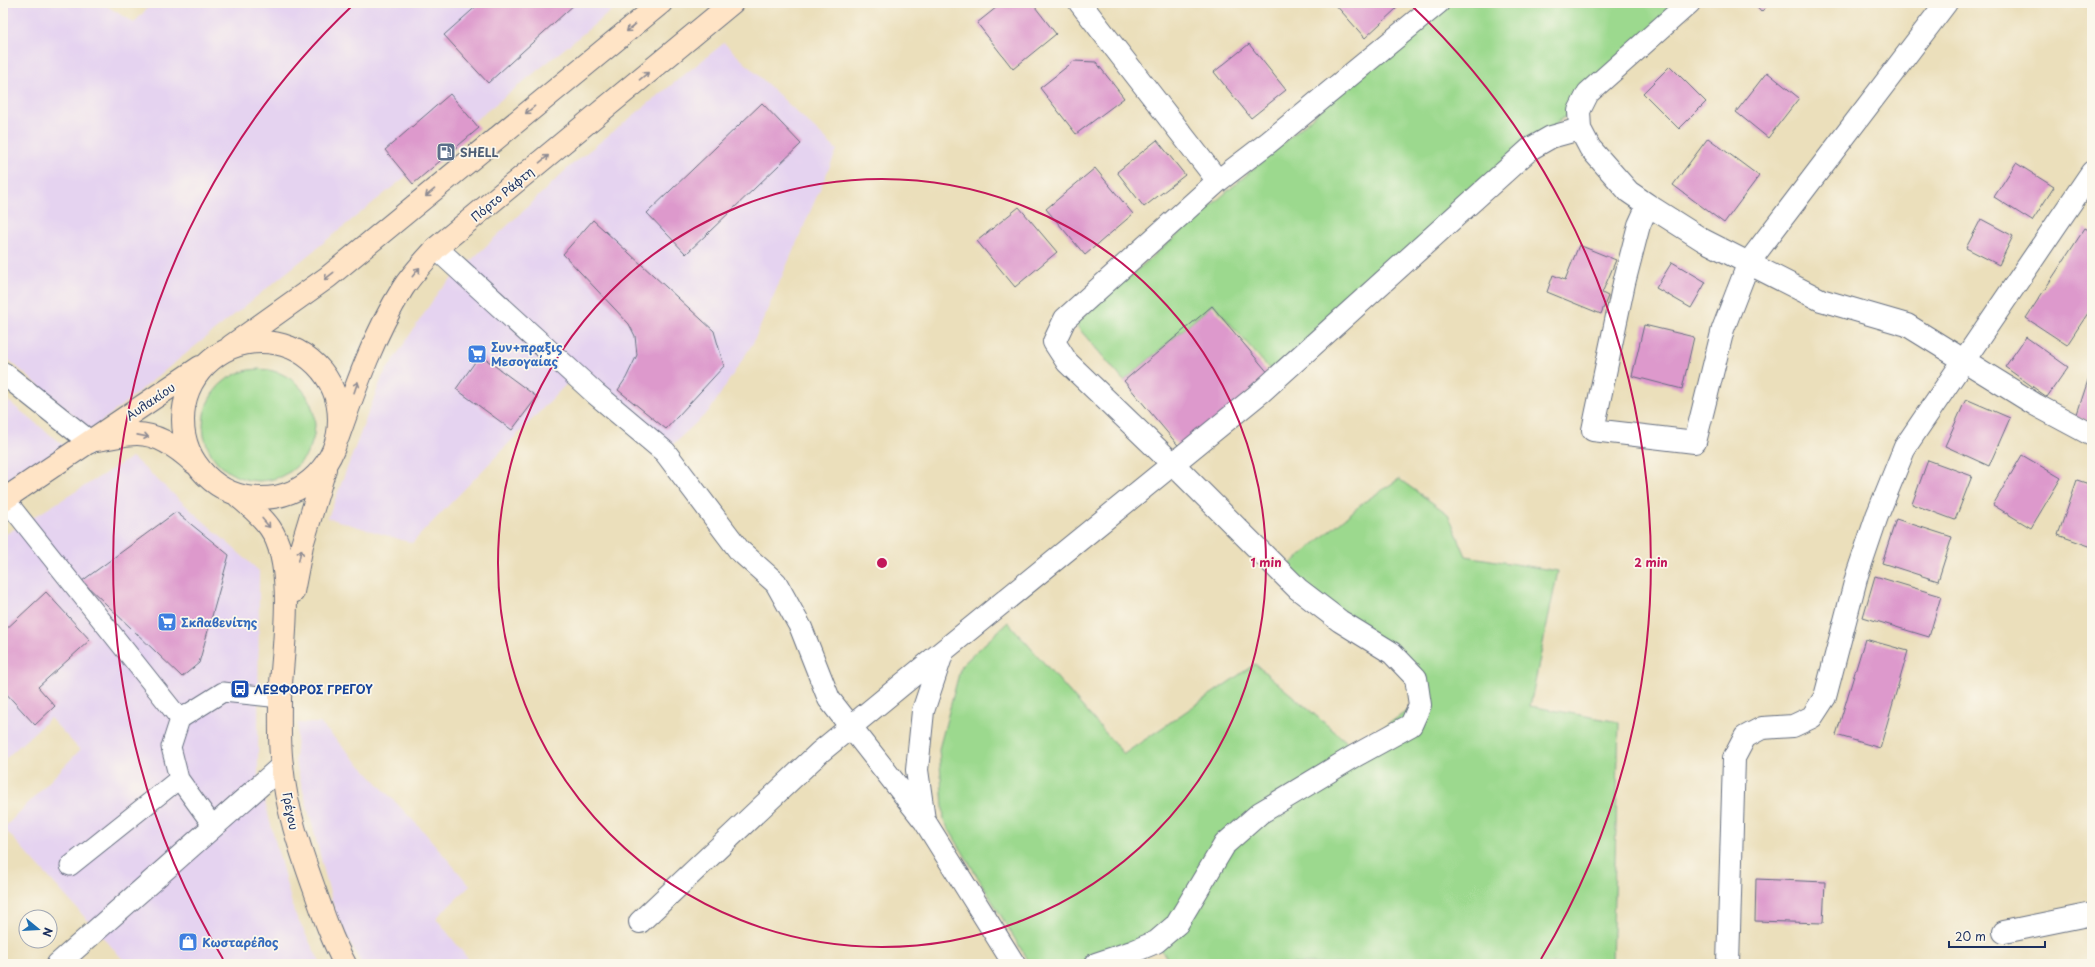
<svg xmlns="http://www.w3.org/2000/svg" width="2095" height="967" font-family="'Playpen Sans',sans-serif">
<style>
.built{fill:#e5d3f0}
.green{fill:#9cd98e;stroke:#5c8476}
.building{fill:#d9c}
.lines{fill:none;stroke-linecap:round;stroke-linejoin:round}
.service-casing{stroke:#646d7f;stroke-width:21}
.minor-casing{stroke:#646d7f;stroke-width:24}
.tertiary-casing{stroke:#646d7f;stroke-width:24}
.secondary-casing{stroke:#646d7f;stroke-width:24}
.service{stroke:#fff;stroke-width:19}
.minor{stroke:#fff;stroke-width:22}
.tertiary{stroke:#fff;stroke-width:22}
.secondary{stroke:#ffe4c6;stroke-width:22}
.oneway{stroke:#8d8a92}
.ring{fill:none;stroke:#c2185b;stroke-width:2}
.labels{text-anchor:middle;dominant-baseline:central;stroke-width:3.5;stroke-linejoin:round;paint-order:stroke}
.service-label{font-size:12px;font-weight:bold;fill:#4e5e75;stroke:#fbf7ec;text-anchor:start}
.street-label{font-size:12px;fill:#1b2f5e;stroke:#fbf7ec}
.shop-label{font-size:12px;font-weight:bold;fill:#366cbe;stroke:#fbf7ec;text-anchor:start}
.transit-label{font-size:12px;font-weight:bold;fill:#164399;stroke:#fbf7ec;text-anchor:start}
.centre{fill:#c2185b;stroke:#fbf7ec;stroke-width:2}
.ring-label{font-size:12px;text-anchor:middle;font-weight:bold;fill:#c2185b;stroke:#fbf7ec;stroke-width:3.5;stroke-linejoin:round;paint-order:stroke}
</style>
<rect width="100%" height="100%" fill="#fbf7ec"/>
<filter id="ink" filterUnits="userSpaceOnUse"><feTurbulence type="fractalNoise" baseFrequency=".025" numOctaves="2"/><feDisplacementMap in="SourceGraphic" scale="8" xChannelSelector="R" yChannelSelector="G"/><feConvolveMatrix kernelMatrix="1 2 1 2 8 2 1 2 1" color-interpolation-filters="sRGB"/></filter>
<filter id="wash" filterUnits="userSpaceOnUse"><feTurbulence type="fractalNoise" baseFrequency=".012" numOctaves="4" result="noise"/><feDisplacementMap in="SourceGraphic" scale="16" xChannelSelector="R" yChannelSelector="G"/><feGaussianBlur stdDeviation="0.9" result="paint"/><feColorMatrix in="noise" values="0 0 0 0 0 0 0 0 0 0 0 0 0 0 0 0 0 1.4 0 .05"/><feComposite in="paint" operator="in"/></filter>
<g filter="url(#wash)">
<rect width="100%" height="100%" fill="#ebdfbb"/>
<!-- built -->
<path class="built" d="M 3,3 L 102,3 L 134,23 L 152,3 L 621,3 L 91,430 L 3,355 Z
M 724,43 L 837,150 L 753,343 L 710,410 L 671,446 L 582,368 L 412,543 L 328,518 L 382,377 L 439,291 L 570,166 Z
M 3,397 L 77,456 L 3,500 Z
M 132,457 L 259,571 L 258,776 L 294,912 L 321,964 L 127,964 L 4,828 L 80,750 L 50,718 L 3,761 L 3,536 Z
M 298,723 L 320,723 L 425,833 L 470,886 L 436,918 L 472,964 L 361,964 L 335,912 L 295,760 Z"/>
<!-- green -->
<path class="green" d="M 1444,3 L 1695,3 L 1272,372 L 1213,304 L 1124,381 L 1075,324 Z
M203 425a56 56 0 1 1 112 0a56 56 0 1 1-112 0Z
M 1399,479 L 1448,514 L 1466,556 L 1558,571 L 1530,706 L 1619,722 L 1612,964 L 1171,964 L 1156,942 L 1092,964 L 1030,964 L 944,821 L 939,749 L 961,666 L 1008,622 L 1124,754 L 1255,664 L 1354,748 L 1424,699 L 1368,639 L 1281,572 L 1364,502 Z"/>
<g id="blocks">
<!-- building -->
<path class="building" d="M 480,3 L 576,3 L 488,83 L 444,35 Z
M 1002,3 L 1032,3 L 1056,34 L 1013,69 L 977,23 Z
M 1334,3 L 1393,3 L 1397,8 L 1365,38 Z
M 1753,3 L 1770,3 L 1761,12 Z
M 1249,44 L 1286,90 L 1251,118 L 1214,72 Z
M 1074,61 L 1096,62 L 1124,98 L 1076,134 L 1040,88 Z
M 1670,66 L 1706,102 L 1679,129 L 1643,93 Z
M 1767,72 L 1799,98 L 1768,138 L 1736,112 Z
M 450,94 L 479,128 L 413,184 L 385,150 Z
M 762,103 L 801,144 L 686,254 L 647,213 Z
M 1708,138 L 1759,176 L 1724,223 L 1673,185 Z
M 1157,140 L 1185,175 L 1144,207 L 1117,172 Z
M 2016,163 L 2054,187 L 2032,221 L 1994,197 Z
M 1095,168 L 1133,214 L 1085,255 L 1046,209 Z
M 1019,207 L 1057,252 L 1015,287 L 977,241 Z
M 1981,219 L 2013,236 L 1999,265 L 1966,248 Z
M 593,220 L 714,331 L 724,366 L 666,429 L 618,390 L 626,378 L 637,355 L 635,336 L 629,324 L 563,254 Z
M 2085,228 L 2092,232 L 2092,307 L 2067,345 L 2026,318 Z
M 1579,245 L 1616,260 L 1602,293 L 1608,296 L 1601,314 L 1547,292 L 1553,275 L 1565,280 Z
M 1672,262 L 1706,282 L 1691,308 L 1656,288 Z
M 1212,306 L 1270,375 L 1182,450 L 1124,381 Z
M 1644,325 L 1694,337 L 1682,389 L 1632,376 Z
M 2026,337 L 2068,367 L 2047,397 L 2005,367 Z
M 480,355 L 537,397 L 512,430 L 456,389 Z
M 2090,374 L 2092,375 L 2092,422 L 2076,417 Z
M 1966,399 L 2010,418 L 1989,466 L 1945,446 Z
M 2022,455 L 2061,478 L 2031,528 L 1993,505 Z
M 1928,460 L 1972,476 L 1955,520 L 1912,504 Z
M 2077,480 L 2092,485 L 2092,547 L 2058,535 Z
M 176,512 L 229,555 L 199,663 L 182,677 L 82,581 Z
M 1896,519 L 1952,537 L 1938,581 L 1882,563 Z
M 1875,576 L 1941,596 L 1929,637 L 1863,617 Z
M 46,592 L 90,640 L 38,687 L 55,706 L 35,725 L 3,690 L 3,632 Z
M 1865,639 L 1908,651 L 1880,748 L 1836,735 Z
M 1756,879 L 1825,882 L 1823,923 L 1755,921 Z"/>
</g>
</g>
<g filter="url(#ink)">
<use href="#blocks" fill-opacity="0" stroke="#646d7f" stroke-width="1"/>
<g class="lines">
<!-- service casing -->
<g class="service-casing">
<path id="service" d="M 5,499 L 180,719
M 179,779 L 213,826
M 70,866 L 179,779 L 171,747 L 180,719 L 223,692 L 280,698"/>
</g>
<!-- minor casing -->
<g class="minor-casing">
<path id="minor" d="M 1080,3 L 1218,181 L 1065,319 L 1054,342 L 1067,362 L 1174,465 L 1298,589 L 1340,621 L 1392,653 L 1416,678 L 1420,705 L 1411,725 L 1353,757 L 1260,813 L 1225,844 L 1177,924 L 1156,942 L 1132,952 L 1096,964
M 1689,3 L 1588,93 L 1579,111 L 1580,129 L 1590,148 L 1629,192 L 1648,205 L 1703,240 L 1821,300 L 1907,325 L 2036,405 L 2092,435
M 1218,181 L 1269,142 L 1438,3
M 1648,205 L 1639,225 L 1624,283 L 1593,430 L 1695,442 L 1723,329 L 1749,262 L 1946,3
M 436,248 L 596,394 L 665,452 L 739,550 L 776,583 L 801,628 L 829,699 L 923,819
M 640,922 L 820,752 L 943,651
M 2004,932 L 2092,914
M 58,964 L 282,766
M 1014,964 L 924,820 L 917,770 L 923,711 L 943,651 L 1260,393 L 1530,149 L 1551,137 L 1580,129
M 1728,964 L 1734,758 L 1745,737 L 1762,728 L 1793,726 L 1812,717 L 1825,697 L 1857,575 L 1877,516 L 1905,447 L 2092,172"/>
</g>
<!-- tertiary casing -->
<g class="tertiary-casing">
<path id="tertiary" d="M 3,373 L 90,442"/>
</g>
<!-- secondary casing -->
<g class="secondary-casing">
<path id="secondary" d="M183 420a78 78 0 1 1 156 0a78 78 0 1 1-156 0Z
M 231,346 L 328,277 L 661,3
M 338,437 C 356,386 374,334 403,288 C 412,274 425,261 436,248 L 732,3
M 97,440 C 110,438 125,434 137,434 C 159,434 179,449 194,463
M 238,496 C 249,506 262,516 270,528 C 297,567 282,653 280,699 C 280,720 279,744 282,765 C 286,808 300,849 314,888 C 323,914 332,940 345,964
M 3,500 L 200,367
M 293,592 L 302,545 L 325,469"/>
</g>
<!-- service -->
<use href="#service" class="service"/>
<!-- minor -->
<use href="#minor" class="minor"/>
<!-- tertiary -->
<use href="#tertiary" class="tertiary"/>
<!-- secondary -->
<use href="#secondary" class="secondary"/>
</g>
<!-- one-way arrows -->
<defs><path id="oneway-shaft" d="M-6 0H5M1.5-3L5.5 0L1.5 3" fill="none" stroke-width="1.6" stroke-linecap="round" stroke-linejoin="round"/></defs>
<g class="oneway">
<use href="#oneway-shaft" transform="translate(631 28) rotate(141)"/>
<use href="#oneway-shaft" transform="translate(644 76) rotate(-40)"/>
<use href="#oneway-shaft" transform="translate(530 110) rotate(141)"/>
<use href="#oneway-shaft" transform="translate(544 159) rotate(-40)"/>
<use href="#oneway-shaft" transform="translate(430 193) rotate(140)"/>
<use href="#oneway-shaft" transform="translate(416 272) rotate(-51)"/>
<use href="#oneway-shaft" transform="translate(329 276) rotate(142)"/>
<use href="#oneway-shaft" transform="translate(356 387) rotate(-71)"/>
<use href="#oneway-shaft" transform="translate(143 436) rotate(11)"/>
<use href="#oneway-shaft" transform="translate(266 523) rotate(50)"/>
<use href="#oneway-shaft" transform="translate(300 555) rotate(-78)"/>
</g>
</g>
<!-- distance rings -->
<g class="ring">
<circle cx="882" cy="563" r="384"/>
<path d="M223 959A769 769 0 0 1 353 5M1411 5A769 769 0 0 1 1541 959"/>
</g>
<!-- icons -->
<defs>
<g id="fuel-square" transform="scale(1)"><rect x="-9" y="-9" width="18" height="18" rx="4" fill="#5c6f8a" stroke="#fbf7ec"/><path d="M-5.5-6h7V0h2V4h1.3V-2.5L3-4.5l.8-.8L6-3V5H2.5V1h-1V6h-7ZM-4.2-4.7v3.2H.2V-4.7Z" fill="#fff"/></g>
<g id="supermarket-square" transform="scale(1)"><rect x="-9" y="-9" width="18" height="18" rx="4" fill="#3f7fe0" stroke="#fbf7ec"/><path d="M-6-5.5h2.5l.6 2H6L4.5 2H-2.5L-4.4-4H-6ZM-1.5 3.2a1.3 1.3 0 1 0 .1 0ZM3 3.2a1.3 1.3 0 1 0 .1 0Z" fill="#fff"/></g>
<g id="bus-square" transform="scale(1)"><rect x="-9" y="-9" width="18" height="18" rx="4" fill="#1a4fb4" stroke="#fbf7ec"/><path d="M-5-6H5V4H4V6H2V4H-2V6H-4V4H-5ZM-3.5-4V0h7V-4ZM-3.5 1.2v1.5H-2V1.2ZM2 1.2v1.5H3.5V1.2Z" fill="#fff"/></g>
<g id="shop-square" transform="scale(1)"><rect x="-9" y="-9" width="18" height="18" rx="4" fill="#3f7fe0" stroke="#fbf7ec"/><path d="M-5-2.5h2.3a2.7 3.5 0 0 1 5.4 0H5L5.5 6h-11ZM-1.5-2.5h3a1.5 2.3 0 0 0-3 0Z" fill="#fff"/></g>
</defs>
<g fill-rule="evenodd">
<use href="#fuel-square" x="446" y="152"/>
<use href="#supermarket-square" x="477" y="354"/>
<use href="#supermarket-square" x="167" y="622"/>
<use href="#bus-square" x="240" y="689"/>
<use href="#shop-square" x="188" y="942"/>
</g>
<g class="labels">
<!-- service labels -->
<g class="service-label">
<text x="460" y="152">SHELL</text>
</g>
<!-- street labels -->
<g class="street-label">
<text transform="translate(502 194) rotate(-40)">Πόρτο Ράφτη</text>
<text transform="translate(150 401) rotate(-34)">Αυλακίου</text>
<text transform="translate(291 811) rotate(79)">Γρέγου</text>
</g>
<!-- shop labels -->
<g class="shop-label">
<text x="491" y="347">Συν+πραξις<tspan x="491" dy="14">Μεσογαίας</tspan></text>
<text x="181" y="622">Σκλαβενίτης</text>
<text x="202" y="942">Κωσταρέλος</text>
</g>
<!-- transit labels -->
<g class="transit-label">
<text x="254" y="689">ΛΕΩΦΟΡΟΣ ΓΡΕΓΟΥ</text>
</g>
</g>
<circle cx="882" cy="563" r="6" class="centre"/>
<g class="ring-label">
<text x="1266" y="567">1 min</text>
<text x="1651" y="567">2 min</text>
</g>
<!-- margin -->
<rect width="2095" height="967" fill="none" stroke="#fbf7ec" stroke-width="16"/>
<!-- north arrow -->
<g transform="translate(38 929) rotate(108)"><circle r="19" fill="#fbf7ec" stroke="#a1a7b3"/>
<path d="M0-3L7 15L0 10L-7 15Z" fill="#1f6fb2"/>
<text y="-6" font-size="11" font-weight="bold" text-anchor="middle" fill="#1b2f5e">N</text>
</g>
<!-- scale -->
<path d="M1949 941v6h96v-6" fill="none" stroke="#1b2f5e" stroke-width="2"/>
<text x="1955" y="941" font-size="12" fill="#1b2f5e" stroke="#fbf7ec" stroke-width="3" paint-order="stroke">20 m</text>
</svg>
